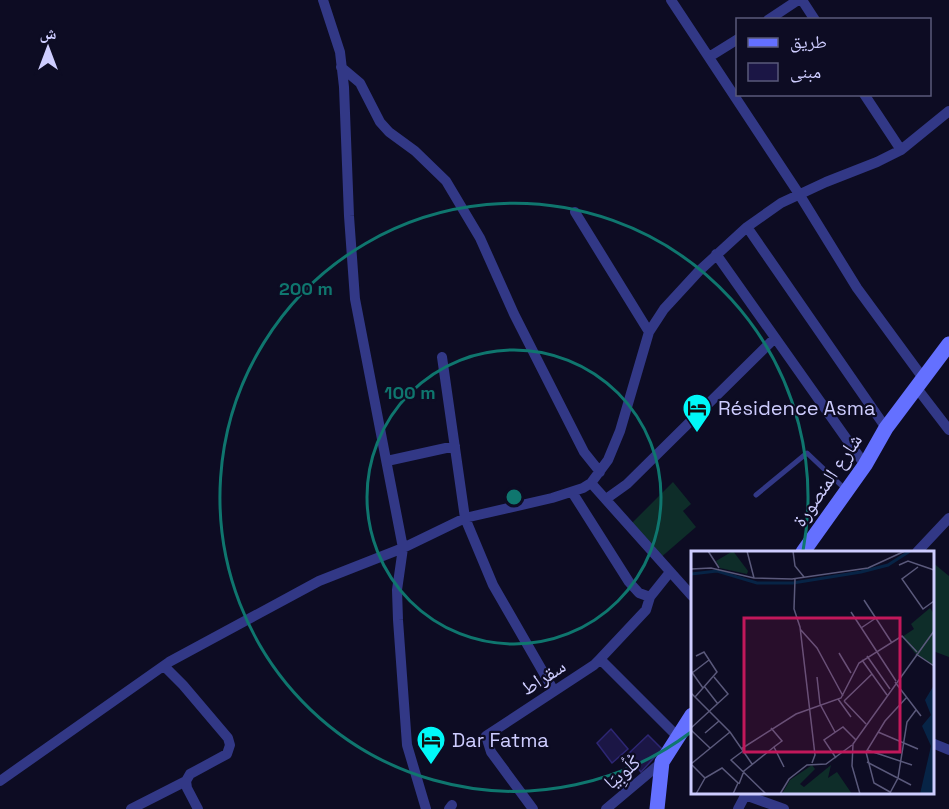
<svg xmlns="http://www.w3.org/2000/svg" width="949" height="809" font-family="'Space Grotesk','Noto Naskh Arabic',sans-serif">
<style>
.green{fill:#0e2d29}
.building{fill:#1b1645;stroke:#2d2673;stroke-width:1.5}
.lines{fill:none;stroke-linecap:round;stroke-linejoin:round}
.lane{stroke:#323886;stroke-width:5}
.street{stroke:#323886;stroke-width:10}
.secondary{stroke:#6470ff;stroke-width:15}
.ring{fill:none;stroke:#0f766e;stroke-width:3}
.labels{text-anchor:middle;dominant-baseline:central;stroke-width:4.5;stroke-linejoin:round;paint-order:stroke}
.poi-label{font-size:20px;fill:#cecdff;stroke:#0d0c23;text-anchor:start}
.street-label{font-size:20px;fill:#cecdff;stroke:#0d0c23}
.inset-river{fill:none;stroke:#072446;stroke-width:3}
.inset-road{fill:none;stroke:#5a597b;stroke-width:1.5}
.view{fill:#c2185b;fill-opacity:0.15;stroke:#c2185b;stroke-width:3}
.inset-edge{fill:none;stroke:#cecdff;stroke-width:3}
.centre{fill:#0f766e;stroke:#0d0c23;stroke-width:3}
.ring-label{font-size:18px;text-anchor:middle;font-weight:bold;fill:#0f766e;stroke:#0d0c23;stroke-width:4.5;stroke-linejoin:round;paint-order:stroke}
</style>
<rect width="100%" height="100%" fill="#0d0c23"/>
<!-- green -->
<path class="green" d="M 673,482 L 691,504 L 683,511 L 696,527 L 659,559 L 628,527 Z
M 932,562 L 949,576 L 949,657 L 933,651 Z"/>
<!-- building -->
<path class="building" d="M 611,729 L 628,749 L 612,763 L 597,743 Z
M 648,735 L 662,749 L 641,772 L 627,755 Z"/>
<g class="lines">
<!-- lane -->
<path class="lane" d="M 756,495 L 807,453 L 845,489"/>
<!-- street -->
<path class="street" d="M 323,0 L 340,52 L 344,87 L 349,216 L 355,299 L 403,548 L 397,590 L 398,620 L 407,745 L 426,809
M 671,0 L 799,194 L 857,288 L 923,378
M 802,0 L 815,20
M 768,20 L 798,0
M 709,57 L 738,39
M 341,67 L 360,83 L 380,122 L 389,132 L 415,151 L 446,181 L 480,238 L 514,314 L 584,452 L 600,472
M 864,94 L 901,150
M 575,212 L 649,332
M 747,227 L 886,428
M 716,254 L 865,465
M 442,357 L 465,518 L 493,585 L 554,691
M 916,387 L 949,430
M 387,461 L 455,446
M 591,483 L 692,596
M 572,492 L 629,582 L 639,593 L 650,597
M 606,499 L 627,484 L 775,338
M 917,552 L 949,518
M 600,659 L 646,610 L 650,597 L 670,572
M 164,666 L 183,685 L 228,738 L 230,745 L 227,754 L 190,774 L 186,781 L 187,788 L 198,809
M 932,743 L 949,750
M 0,781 L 169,662 L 319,581 L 403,548 L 465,518 L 552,498 L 583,488 L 591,483 L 608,460 L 620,431 L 649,332 L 664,309 L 699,271 L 747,227 L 781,203 L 826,182 L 877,162 L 901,150 L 949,111
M 745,795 L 784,809
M 131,809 L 186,781
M 449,809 L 452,805
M 533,809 L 491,752 L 486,736 L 594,665 L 600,659 L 677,736
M 606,809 L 662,762
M 738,809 L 747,792"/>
<!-- secondary -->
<path class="secondary" d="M 803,552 L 865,465 L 886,428 L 949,344
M 657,809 L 662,762 L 692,715"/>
</g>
<!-- distance rings -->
<g class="ring">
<circle cx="514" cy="497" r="147"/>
<path d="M691 732A294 294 0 1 1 803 551"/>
</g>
<!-- icons -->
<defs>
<g id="hotel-pin" transform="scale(1.5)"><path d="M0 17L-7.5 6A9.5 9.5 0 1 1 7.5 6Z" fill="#00f8f8" stroke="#0d0c23"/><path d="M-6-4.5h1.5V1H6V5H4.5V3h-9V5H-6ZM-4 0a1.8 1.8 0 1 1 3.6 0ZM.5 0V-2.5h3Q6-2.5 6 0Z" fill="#111"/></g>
</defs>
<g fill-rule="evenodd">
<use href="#hotel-pin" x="697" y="408"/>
<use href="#hotel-pin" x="431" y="740"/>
</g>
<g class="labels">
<!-- poi labels -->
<g class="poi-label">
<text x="718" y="408">Résidence Asma</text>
<text x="452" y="740">Dar Fatma</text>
</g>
<!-- street labels -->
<g class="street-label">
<text transform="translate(827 480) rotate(-56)">شارع المنصورة</text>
<text transform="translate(543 677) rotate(-33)">سقراط</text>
<text transform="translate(622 772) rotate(-40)">كْلُوبِيَا</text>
</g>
</g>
<!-- overview -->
<g transform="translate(691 551)">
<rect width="243" height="243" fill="#0d0c23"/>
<path d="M 42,0 L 57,20 L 56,23 L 29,17 L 25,10 ZM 239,57 L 243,63 L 243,115 L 224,102 L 211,86 L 223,78 L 220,73 ZM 121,214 L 124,218 L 109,233 L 113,236 L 140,214 L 137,227 L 146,221 L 161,243 L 91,243 L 99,229 Z" fill="#0e2d29"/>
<path d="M 243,134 L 243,243 L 229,243 L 240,195 L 231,175 L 240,164 L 234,149 Z" fill="#072446"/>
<path class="inset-river" d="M 0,23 L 26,20 L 66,32 L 102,32 L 170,21 L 197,14 L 219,0"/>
<path class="inset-road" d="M 17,0 L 28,17M 56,0 L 63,27M 102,0 L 104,15 L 113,26M 208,14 L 217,10 L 243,19M 227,16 L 211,28 L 232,58 L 243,50M 0,18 L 20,17 L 63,27 L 101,28 L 177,17 L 214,0M 104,28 L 103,58 L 109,76 L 124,204 L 121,212M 173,49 L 201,92M 160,61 L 205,130M 170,77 L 185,67M 109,78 L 126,97 L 152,145M 148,102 L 160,122M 225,103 L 243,115M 5,105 L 13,101 L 26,121 L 12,137M 176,105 L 199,138M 171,109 L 196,144M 0,120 L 12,137 L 4,146M 1,122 L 18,109M 126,126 L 129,153 L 144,181M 204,131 L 230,165M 13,135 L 27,153M 0,142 L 39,181 L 61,213M 147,148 L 160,166M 153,150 L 181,123M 153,150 L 175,173M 0,177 L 37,143 L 23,126M 80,177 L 91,190 L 83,196 L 93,216M 0,179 L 19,197M 187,181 L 227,198M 14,182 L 28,170M 50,198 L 105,163 L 150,147 L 168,112 L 211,85 L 226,101M 176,199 L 221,214M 52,200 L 40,209 L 75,243M 145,207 L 133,189 L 152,176 L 165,189M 176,211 L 220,234M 0,213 L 14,227 L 31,217 L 47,232 L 42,243M 0,213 L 39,181M 48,233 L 53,220 L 83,196M 199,241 L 183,232 L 175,201 L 194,170 L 216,146M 199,242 L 207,227 L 216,171 L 225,159M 5,243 L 14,227M 89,243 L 98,228 L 116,214 L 135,213 L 161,194M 169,243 L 161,215 L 162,193 L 243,80"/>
<path class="view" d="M 53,67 L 209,67 L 209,201 L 53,201 Z"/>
<rect width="243" height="243" class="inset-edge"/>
</g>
<circle cx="514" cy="497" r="9" class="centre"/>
<g class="ring-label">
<text x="306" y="295">200 m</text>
<text x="410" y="399">100 m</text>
</g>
<!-- legend -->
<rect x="736" y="18" width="195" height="78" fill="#0d0c23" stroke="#5a597b" stroke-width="1.5"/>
<rect x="748" y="38" width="30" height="9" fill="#6470ff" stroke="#5a597b" stroke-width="1.5"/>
<text x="790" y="48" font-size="18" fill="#cecdff">طريق</text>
<rect x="748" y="63" width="30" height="18" fill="#1b1645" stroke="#5a597b" stroke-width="1.5"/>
<text x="790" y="78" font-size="18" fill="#cecdff">مبنى</text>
<!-- north arrow -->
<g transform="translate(48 48)" stroke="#0d0c23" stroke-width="4.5" paint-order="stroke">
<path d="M0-4.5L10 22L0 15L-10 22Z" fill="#cecdff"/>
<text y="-9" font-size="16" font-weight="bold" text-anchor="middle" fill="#cecdff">ش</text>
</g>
</svg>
